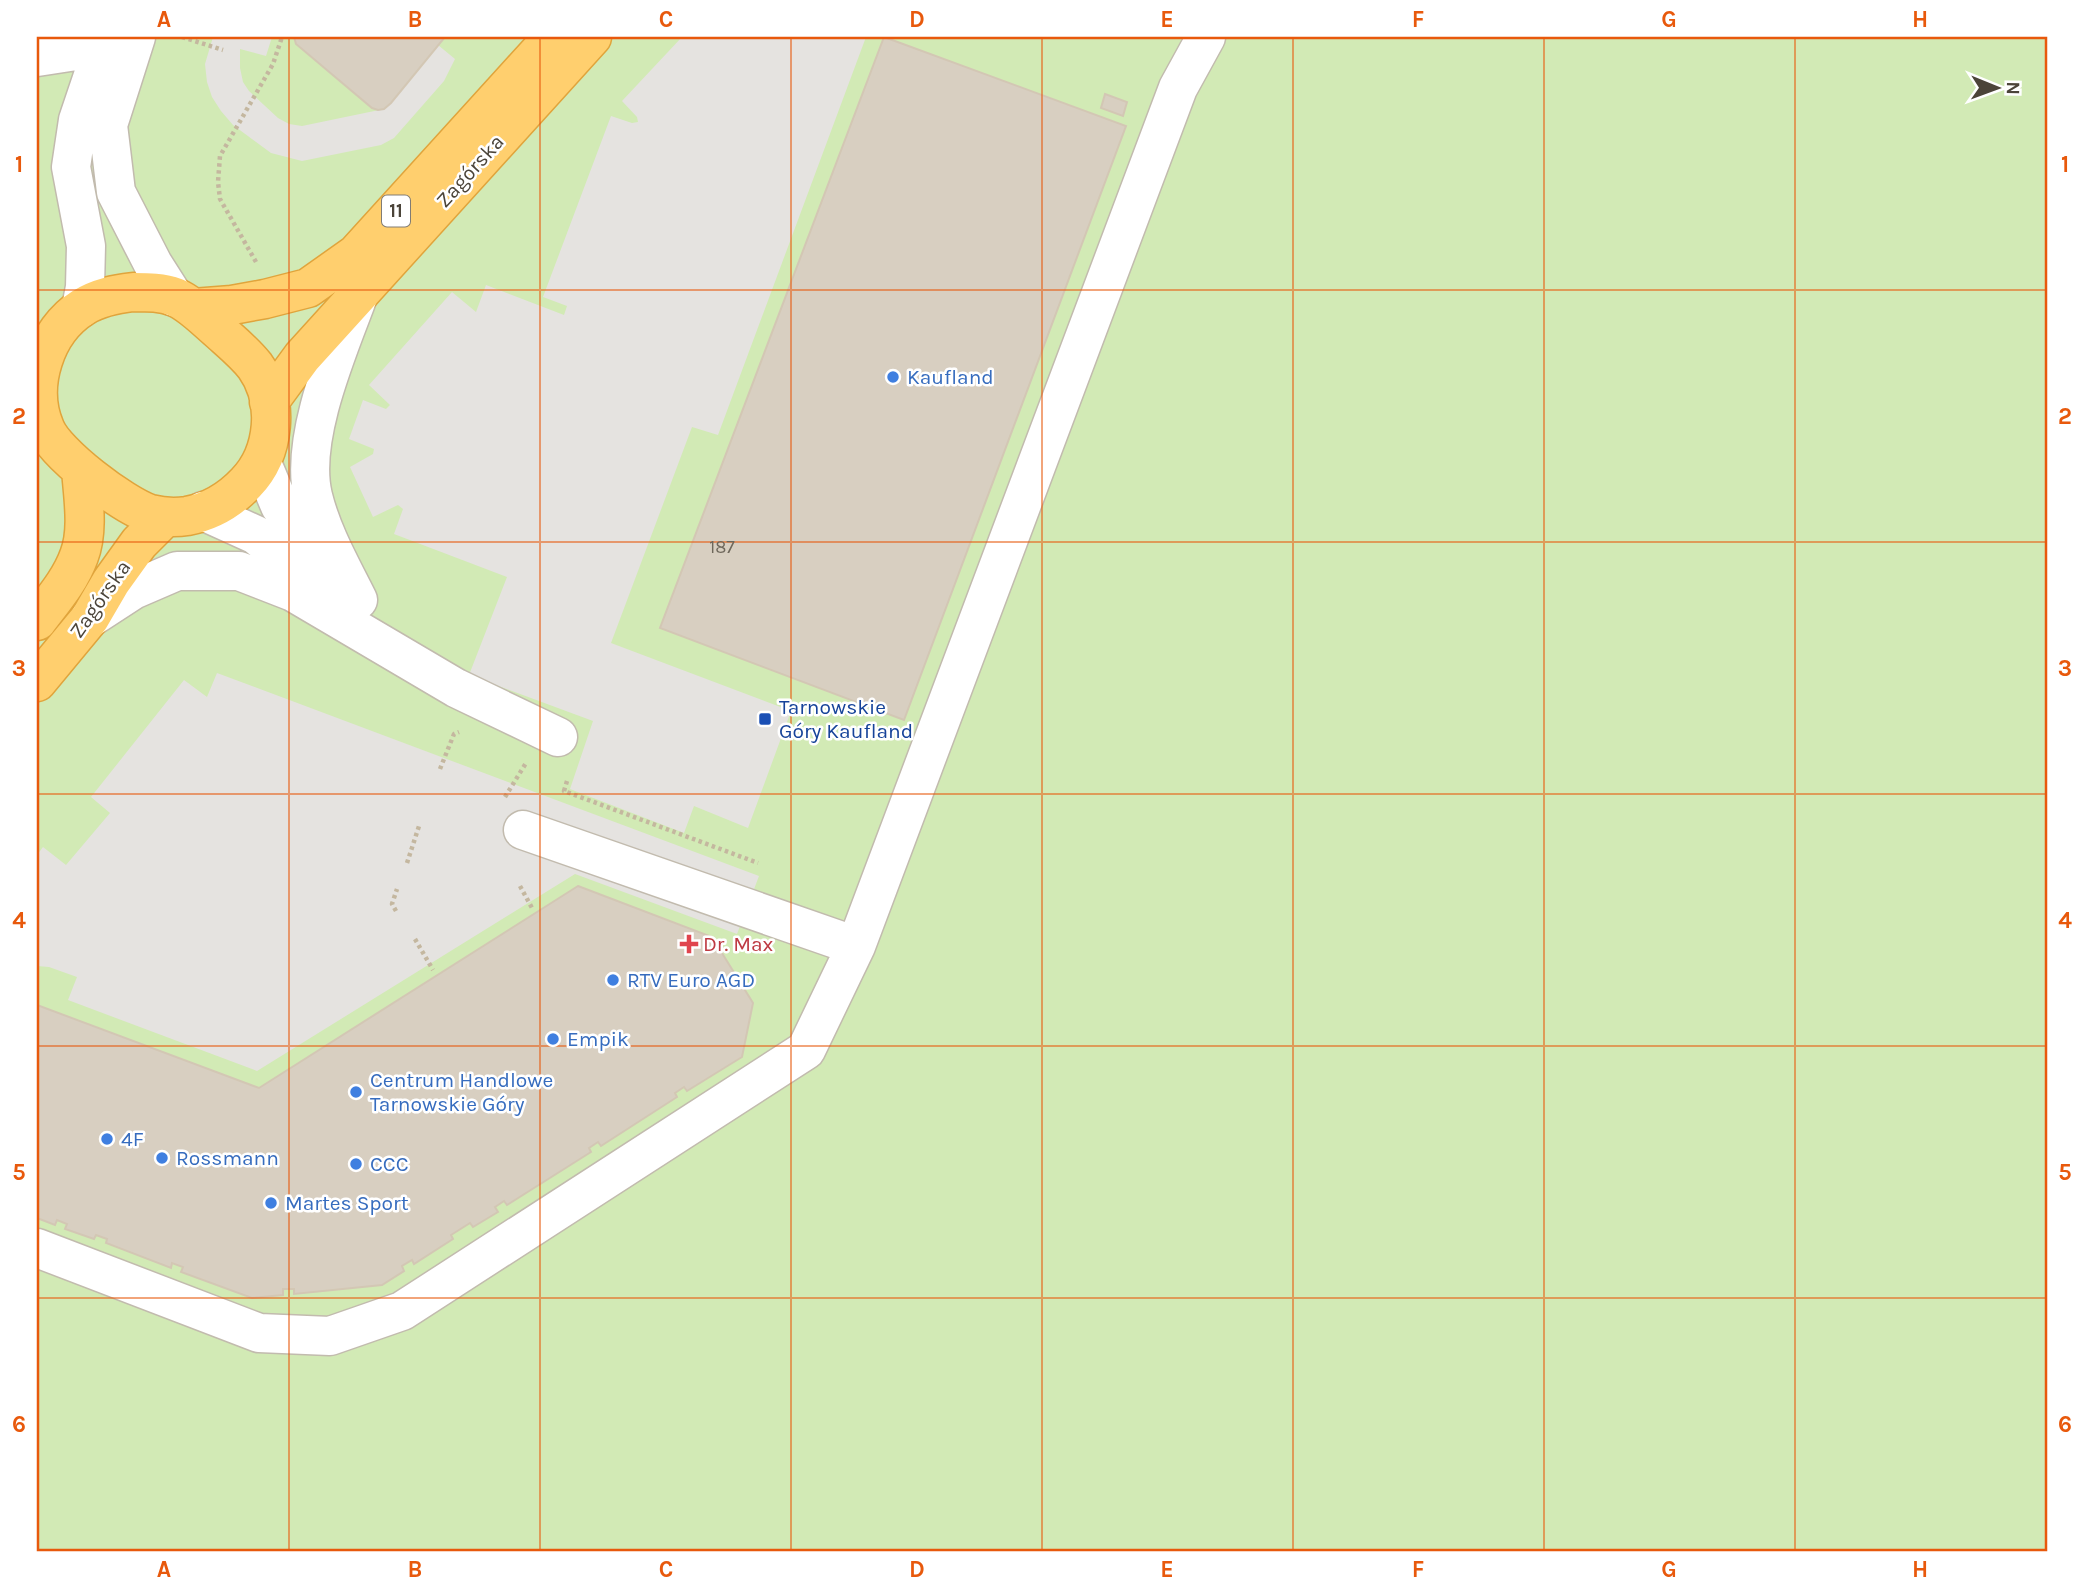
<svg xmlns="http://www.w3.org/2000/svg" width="2084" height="1588" font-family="Karla,sans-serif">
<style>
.green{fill:#d2eab5}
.parking{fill:#e5e3e0}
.building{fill:#d8cfc1;stroke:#d3c7b4;stroke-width:2}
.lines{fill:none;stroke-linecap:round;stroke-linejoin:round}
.minor-casing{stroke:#c2bbae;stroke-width:41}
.highway-casing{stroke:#e0a43c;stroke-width:41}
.path{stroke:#c4b79f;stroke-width:4.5;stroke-dasharray:3.5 3.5;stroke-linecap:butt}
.minor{stroke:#fff;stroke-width:38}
.highway{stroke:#ffcf6e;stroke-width:38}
.grid{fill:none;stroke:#e8590c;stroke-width:2;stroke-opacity:0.55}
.shop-dot{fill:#3f7fe0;stroke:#fff;stroke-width:2.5}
.transit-dot{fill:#1a4fb4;stroke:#fff;stroke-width:2.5}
.health-dot{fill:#e0444e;stroke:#fff;stroke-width:2.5}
.labels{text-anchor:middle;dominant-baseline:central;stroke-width:5;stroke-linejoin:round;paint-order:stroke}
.number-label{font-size:18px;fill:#6e675b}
.shield{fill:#fff;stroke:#817c74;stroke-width:2}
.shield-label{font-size:19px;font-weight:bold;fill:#4b4439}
.street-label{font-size:21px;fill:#4b4439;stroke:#fff}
.shop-label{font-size:21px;fill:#366cbe;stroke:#fff;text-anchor:start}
.transit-label{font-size:21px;fill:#164399;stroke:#fff;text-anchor:start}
.health-label{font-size:21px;fill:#be3a42;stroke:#fff;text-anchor:start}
.neatline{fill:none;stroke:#e8590c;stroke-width:2.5}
.grid-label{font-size:23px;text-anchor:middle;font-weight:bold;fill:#e8590c}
</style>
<rect width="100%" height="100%" fill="#f6f3ec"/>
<!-- green -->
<path class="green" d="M 37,37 L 2047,37 L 2047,1551 L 37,1551 Z"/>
<!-- parking -->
<path class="parking" d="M 213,37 L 272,37 L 266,56 L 240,49 L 240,68 L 243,82 L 249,91 L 278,118 L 289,124 L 302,126 L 384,109 L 438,45 L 455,59 L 444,81 L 394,138 L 381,145 L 302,161 L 271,153 L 233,125 L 221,111 L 212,97 L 207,82 L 205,64 Z
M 682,37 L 866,37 L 718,435 L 692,427 L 611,643 L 791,711 L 748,828 L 694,806 L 684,833 L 570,789 L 593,721 L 469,675 L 507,577 L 394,534 L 403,509 L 398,505 L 373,517 L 350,467 L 373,454 L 374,449 L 349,439 L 363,400 L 386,409 L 390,405 L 369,385 L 452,292 L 476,312 L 486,285 L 564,315 L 567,306 L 543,297 L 611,116 L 632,123 L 638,122 L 637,117 L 622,101 Z
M 217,673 L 759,876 L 737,934 L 575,874 L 257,1071 L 68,1000 L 77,977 L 49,967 L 37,966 L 37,855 L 43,847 L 66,865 L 110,813 L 91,797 L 184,680 L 207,697 Z"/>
<!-- building -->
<path class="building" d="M 294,37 L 445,37 L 391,103 L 384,109 L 378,110 L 372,108 L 296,44 Z
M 884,37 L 1126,126 L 904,720 L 660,628 Z
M 1105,94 L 1127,102 L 1123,116 L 1101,108 Z
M 578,886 L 712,937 L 753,1003 L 742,1057 L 687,1091 L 684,1087 L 675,1093 L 677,1097 L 601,1146 L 598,1142 L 589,1148 L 591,1152 L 507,1205 L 504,1201 L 495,1207 L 498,1212 L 473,1227 L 470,1223 L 451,1235 L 453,1239 L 414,1264 L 412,1260 L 402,1266 L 404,1271 L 382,1285 L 294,1294 L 294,1289 L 283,1289 L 283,1295 L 252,1298 L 181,1272 L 183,1267 L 172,1263 L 171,1268 L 106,1243 L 107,1239 L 96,1235 L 94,1239 L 65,1229 L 67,1224 L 57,1220 L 55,1225 L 37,1218 L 37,1005 L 259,1088 Z"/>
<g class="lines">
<!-- minor casing -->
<g class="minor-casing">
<path id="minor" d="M 136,37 L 108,125 L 116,192 L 153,264 L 174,297
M 37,57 L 102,47 L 122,53
M 81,308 L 85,287 L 86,246 L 71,167 L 78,120 L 106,37
M 262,463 L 280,506 L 328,567
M 203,511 L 256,535 L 300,571 L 323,596
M 358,600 C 341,566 322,533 313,496 C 299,438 339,348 359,294
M 90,618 L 133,590 L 177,571 L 239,571 L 293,592 L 456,688 L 558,737
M 523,830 L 856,946
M 37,1248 L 259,1333 L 330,1336 L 402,1311 L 806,1050 L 856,946 L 1178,88 L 1206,37"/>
</g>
<!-- highway casing -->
<g class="highway-casing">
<path id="highway" d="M 133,292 C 148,292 162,292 175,297 C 191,304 204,318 217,329 C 230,341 244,352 255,366 C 280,401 275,453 246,483 C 230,500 209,512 187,516 C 174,518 162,517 150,514 C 123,505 55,454 45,428 C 27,386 45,331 83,307 C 99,297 116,294 133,292 Z
M 193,308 L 232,305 L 265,299 L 308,288 L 356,254 L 553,37
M 269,402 L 302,357 L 592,37
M 37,621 C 52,601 70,581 79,556 C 89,530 83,497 81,469
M 37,682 L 90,618 L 111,582 L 139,543 L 165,517"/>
</g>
<!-- path -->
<path class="path" d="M 182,37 L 223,50
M 256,262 L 220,199 L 218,182 L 220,156 L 273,64 L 282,37
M 440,769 L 454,734 L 459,732
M 567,781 L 564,791 L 758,863
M 505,797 L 526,763
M 407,863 L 420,823
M 520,886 L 532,908
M 396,911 L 392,904 L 397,889
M 415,939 L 433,970"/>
<!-- minor -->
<use href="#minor" class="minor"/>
<!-- highway -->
<use href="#highway" class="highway"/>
</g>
<!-- grid -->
<path class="grid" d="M 289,37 L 289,1551M 540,37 L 540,1551M 791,37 L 791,1551M 1042,37 L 1042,1551M 1293,37 L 1293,1551M 1544,37 L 1544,1551M 1795,37 L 1795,1551M 37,290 L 2047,290M 37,542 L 2047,542M 37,794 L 2047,794M 37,1046 L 2047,1046M 37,1298 L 2047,1298"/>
<!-- markers -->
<g class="shop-dot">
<circle cx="893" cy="377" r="7"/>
<circle cx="613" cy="980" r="7"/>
<circle cx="553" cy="1039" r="7"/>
<circle cx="356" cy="1092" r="7"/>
<circle cx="107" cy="1139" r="7"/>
<circle cx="162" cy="1158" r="7"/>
<circle cx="356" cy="1164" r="7"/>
<circle cx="271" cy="1203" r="7"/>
</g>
<rect class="transit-dot" x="758" y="712" width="14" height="14" rx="3.5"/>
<path class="health-dot" d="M685.5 933.5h7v7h7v7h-7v7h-7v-7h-7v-7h7z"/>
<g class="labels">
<!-- number labels -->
<g class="number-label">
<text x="722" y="547">187</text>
</g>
<!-- shield labels -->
<rect class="shield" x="382" y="195.5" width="28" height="31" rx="5"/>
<g class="shield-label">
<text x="396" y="211">11</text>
</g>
<!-- street labels -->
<g class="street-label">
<text transform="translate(470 171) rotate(-48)">Zagórska</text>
<text transform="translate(100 599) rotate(-55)">Zagórska</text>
</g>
<!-- shop labels -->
<g class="shop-label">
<text x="907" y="377">Kaufland</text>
<text x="627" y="980">RTV Euro AGD</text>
<text x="567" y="1039">Empik</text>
<text x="370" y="1080">Centrum Handlowe<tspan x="370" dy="24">Tarnowskie Góry</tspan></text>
<text x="121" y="1139">4F</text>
<text x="176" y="1158">Rossmann</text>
<text x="370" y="1164">CCC</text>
<text x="285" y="1203">Martes Sport</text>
</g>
<!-- transit labels -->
<g class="transit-label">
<text x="779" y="707">Tarnowskie<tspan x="779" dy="24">Góry Kaufland</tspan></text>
</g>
<!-- health labels -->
<g class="health-label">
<text x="703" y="944">Dr. Max</text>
</g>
</g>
<!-- border -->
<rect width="2084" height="1588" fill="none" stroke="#ffffff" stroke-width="77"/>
<!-- north arrow -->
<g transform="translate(1997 88) rotate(91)" stroke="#ffffff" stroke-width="5" paint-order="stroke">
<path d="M0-5L12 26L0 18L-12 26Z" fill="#4b4439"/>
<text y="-10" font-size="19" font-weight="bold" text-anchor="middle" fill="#4b4439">N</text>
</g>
<rect x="38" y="38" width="2008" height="1512" class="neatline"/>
<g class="grid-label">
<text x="164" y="27">A</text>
<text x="415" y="27">B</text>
<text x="666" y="27">C</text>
<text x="917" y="27">D</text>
<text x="1167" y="27">E</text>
<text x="1418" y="27">F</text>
<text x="1669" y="27">G</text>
<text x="1920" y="27">H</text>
<text x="19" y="172">1</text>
<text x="2065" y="172">1</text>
<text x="19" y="424">2</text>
<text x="2065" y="424">2</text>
<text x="19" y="676">3</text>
<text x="2065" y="676">3</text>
<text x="19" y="928">4</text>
<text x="2065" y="928">4</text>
<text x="19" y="1180">5</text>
<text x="2065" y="1180">5</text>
<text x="19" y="1432">6</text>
<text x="2065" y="1432">6</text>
<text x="164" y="1577">A</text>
<text x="415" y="1577">B</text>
<text x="666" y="1577">C</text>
<text x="917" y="1577">D</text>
<text x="1167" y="1577">E</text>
<text x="1418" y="1577">F</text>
<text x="1669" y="1577">G</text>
<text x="1920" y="1577">H</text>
</g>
</svg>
